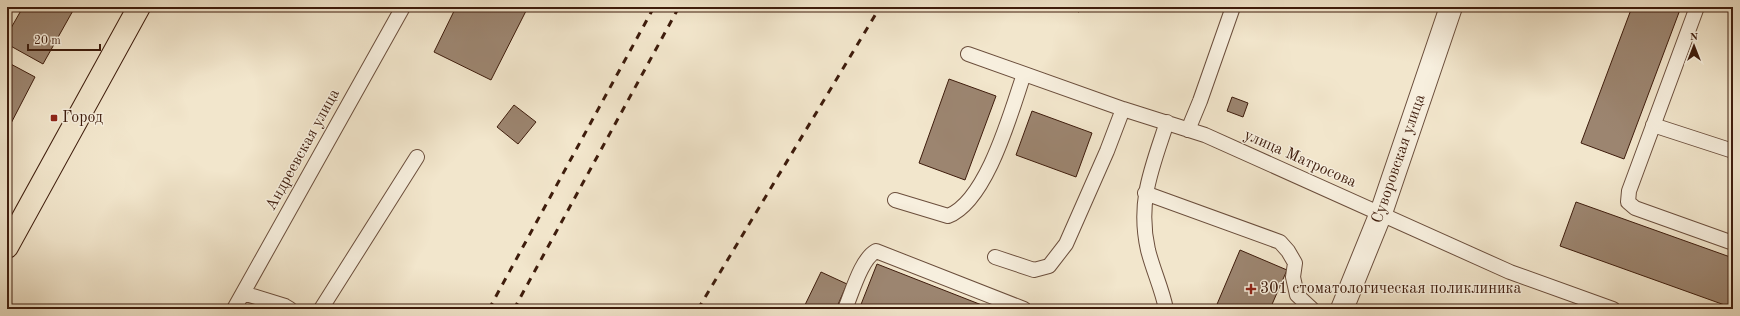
<svg xmlns="http://www.w3.org/2000/svg" width="1740" height="316" font-family="'Old Standard TT',serif">
<style>
.building{fill:#9c8570;stroke:#3e1c0c}
.lines{fill:none;stroke-linecap:round;stroke-linejoin:round}
.service-casing{stroke:#6b4e3c;stroke-width:16}
.minor-casing{stroke:#6b4e3c;stroke-width:24}
.primary-casing{stroke:#3e1c0c;stroke-width:24}
.service{stroke:#f7efde;stroke-width:14}
.minor{stroke:#f7efde;stroke-width:22}
.primary{stroke:#f2e6cc;stroke-width:22}
.rail{stroke:#3e1c0c;stroke-width:3;stroke-dasharray:7 7;stroke-linecap:butt}
.poi-dot{fill:#8f2418;stroke:#f7efde;stroke-width:1.5}
.labels{text-anchor:middle;dominant-baseline:central;stroke-width:3;stroke-linejoin:round;paint-order:stroke}
.poi-label{font-size:16px;fill:#3e1c0c;stroke:#f7efde;text-anchor:start}
.street-label{font-size:16px;fill:#3e1c0c;stroke:#f7efde}
</style>
<rect width="100%" height="100%" fill="#f2e6cc"/>
<filter id="stains"><feTurbulence type="fractalNoise" baseFrequency=".005" numOctaves="4"/><feColorMatrix values="0 0 0 0 .2 0 0 0 0 .09 0 0 0 0 .02 0 0 0 .5 -.17"/></filter>
<radialGradient id="worn" r=".72"><stop offset=".6" stop-color="#630" stop-opacity="0"/><stop offset="1" stop-color="#630" stop-opacity=".3"/></radialGradient>
<!-- building -->
<path class="building" d="M 23,7 L 75,7 L 43,64 L 7,44 L 7,35 Z
M 456,7 L 528,7 L 491,80 L 434,52 Z
M 1066,7 L 1081,7 L 1079,12 Z
M 1632,7 L 1681,7 L 1624,159 L 1581,143 Z
M 7,62 L 35,77 L 7,131 Z
M 949,79 L 996,96 L 965,180 L 919,163 Z
M 1232,97 L 1248,103 L 1243,117 L 1227,111 Z
M 514,105 L 536,122 L 518,144 L 497,127 Z
M 1032,111 L 1092,133 L 1076,177 L 1016,155 Z
M 1576,202 L 1733,258 L 1733,308 L 1560,246 Z
M 1240,250 L 1287,270 L 1270,309 L 1215,309 Z
M 877,264 L 992,309 L 865,309 L 860,307 Z
M 821,272 L 847,284 L 836,309 L 803,309 Z"/>
<g class="lines">
<!-- service casing -->
<g class="service-casing">
<path id="service" d="M 1697,7 L 1629,191 L 1628,202 L 1635,208 L 1733,243
M 968,54 L 1123,109 L 1205,135 L 1510,272 L 1613,309
M 1653,125 L 1733,151
M 1188,130 L 1200,101 L 1233,7
M 1145,193 L 1280,242 L 1288,251 L 1295,263 L 1293,277 L 1297,295 L 1312,309
M 895,200 L 948,216 C 987,201 1011,112 1024,74
M 995,257 L 1034,270 L 1049,266 L 1066,244 L 1107,151 L 1123,109
M 243,293 L 285,306 L 290,309
M 234,309 L 403,7
M 321,309 L 417,157
M 845,309 C 852,293 861,259 876,251 L 1024,309
M 1166,309 C 1162,289 1153,270 1148,250 C 1137,201 1152,168 1167,122"/>
</g>
<!-- minor casing -->
<g class="minor-casing">
<path id="minor" d="M 1342,309 L 1381,213 L 1451,7"/>
</g>
<!-- primary casing -->
<g class="primary-casing">
<path id="primary" d="M 7,247 L 139,7"/>
</g>
<!-- service -->
<use href="#service" class="service"/>
<!-- minor -->
<use href="#minor" class="minor"/>
<!-- primary -->
<use href="#primary" class="primary"/>
<!-- rail -->
<path class="rail" d="M 489,309 L 654,7
M 514,309 L 679,7
M 698,309 L 880,7"/>
</g>
<!-- markers -->
<g class="poi-dot">
<rect x="50" y="114" width="8" height="8" rx="2"/>
<path d="M1249 283h4v4h4v4h-4v4h-4v-4h-4v-4h4z"/>
</g>
<g class="labels">
<!-- poi labels -->
<g class="poi-label">
<text x="62" y="118">Город</text>
<text x="1260" y="289">301 стоматологическая поликлиника</text>
</g>
<!-- street labels -->
<g class="street-label">
<text transform="translate(303 150) rotate(-61)">Андреевская улица</text>
<text transform="translate(1300 159) rotate(24)">улица Матросова</text>
<text transform="translate(1399 159) rotate(-71)">Суворовская улица</text>
</g>
</g>
<!-- margin -->
<rect width="1740" height="316" fill="none" stroke="#f2e6cc" stroke-width="24"/>
<rect x="8" y="8" width="1724" height="300" fill="none" stroke="#3e1c0c" stroke-width="2"/>
<rect x="12" y="12" width="1716" height="292" fill="none" stroke="#3e1c0c"/>
<!-- north arrow -->
<g transform="translate(1694 46)" stroke="#f7efde" stroke-width="3" paint-order="stroke">
<path d="M0-3L7 15L0 10L-7 15Z" fill="#3e1c0c"/>
<text y="-6" font-size="11" font-weight="bold" text-anchor="middle" fill="#3e1c0c">N</text>
</g>
<!-- scale -->
<path d="M28 44v6h72v-6" fill="none" stroke="#3e1c0c" stroke-width="2"/>
<text x="34" y="44" font-size="12" fill="#3e1c0c" stroke="#f7efde" stroke-width="3" paint-order="stroke">20 m</text>
<rect width="100%" height="100%" filter="url(#stains)"/>
<rect width="100%" height="100%" fill="url(#worn)"/>
</svg>
